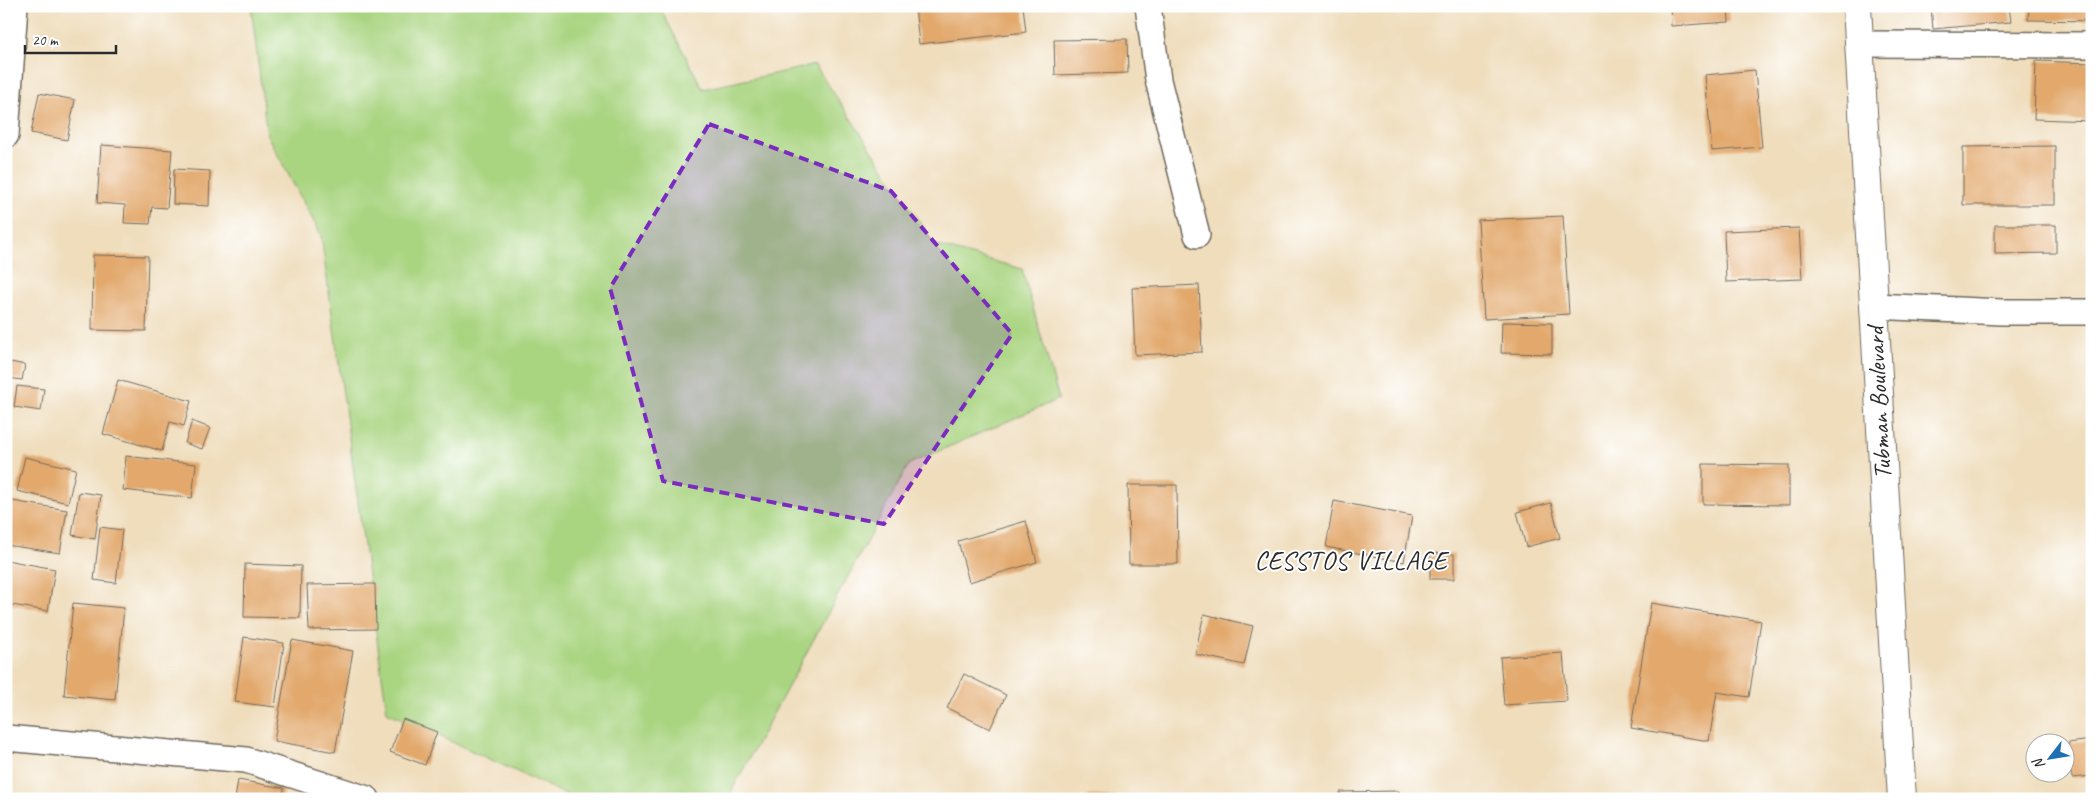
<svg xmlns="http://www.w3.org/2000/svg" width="2098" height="805" font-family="Caveat,sans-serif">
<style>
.green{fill:#a9d480;stroke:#6a8056}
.building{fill:#e2a86c}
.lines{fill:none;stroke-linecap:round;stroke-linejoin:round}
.street-casing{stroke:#70695e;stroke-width:28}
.highway-casing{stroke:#70695e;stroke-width:30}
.street{stroke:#fff;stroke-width:25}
.highway{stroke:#fff;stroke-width:28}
.marked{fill:#7b2cbf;fill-opacity:0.2;stroke:#7b2cbf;stroke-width:4;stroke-dasharray:10 6;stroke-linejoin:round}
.labels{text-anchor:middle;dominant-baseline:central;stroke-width:4;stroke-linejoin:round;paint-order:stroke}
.street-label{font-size:25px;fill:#2b2b2b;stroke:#fff}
.neighbourhood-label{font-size:26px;letter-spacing:1px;fill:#2b2b2b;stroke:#fff}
</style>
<rect width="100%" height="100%" fill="#fff"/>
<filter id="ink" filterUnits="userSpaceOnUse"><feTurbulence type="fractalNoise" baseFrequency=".02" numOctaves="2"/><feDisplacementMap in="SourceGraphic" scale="10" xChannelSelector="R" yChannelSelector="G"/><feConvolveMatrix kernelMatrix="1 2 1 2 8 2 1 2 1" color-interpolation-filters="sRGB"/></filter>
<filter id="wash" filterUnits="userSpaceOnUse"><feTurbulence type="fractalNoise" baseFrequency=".0096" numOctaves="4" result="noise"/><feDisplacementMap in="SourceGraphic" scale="20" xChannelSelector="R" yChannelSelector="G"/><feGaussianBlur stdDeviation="1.12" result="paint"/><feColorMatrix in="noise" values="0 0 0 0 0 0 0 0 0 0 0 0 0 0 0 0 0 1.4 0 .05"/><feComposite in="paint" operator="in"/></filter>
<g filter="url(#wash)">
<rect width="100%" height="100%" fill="#efddbc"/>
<!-- green -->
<path class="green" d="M 251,6 L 659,6 L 703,89 L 815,65 L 935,245 L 1022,269 L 1059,399 L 909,464 L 727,799 L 576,799 L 387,712 L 321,235 L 267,135 Z"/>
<g id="blocks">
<!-- building -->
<path class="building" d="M 915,6 L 1023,6 L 1026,32 L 919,44 Z
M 1670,6 L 1728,6 L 1729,22 L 1671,26 Z
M 1931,6 L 2009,6 L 2011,22 L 1933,29 Z
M 2029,6 L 2092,6 L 2092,21 L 2028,20 Z
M 1127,39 L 1128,73 L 1055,75 L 1054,40 Z
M 2036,61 L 2092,63 L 2092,121 L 2034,119 Z
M 1755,70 L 1762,147 L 1712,151 L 1705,75 Z
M 39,93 L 75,100 L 67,140 L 31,133 Z
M 101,145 L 172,150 L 167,208 L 152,207 L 150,224 L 124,223 L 125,205 L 97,203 Z
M 2055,146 L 2055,205 L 1963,205 L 1963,147 Z
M 174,169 L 210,171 L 209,206 L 173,204 Z
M 1563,216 L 1569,314 L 1484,319 L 1478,220 Z
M 1995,225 L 2056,225 L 2056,253 L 1995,254 Z
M 1799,228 L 1802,279 L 1726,282 L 1724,231 Z
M 93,255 L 148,256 L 146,331 L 92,330 Z
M 1199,285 L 1202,352 L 1135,355 L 1132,288 Z
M 1502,322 L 1552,323 L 1552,354 L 1501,353 Z
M 11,362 L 25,365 L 22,380 L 8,378 Z
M 118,380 L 191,401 L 184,426 L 170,422 L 162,451 L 103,434 Z
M 17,386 L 44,389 L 41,411 L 14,407 Z
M 192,421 L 210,428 L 202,449 L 185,443 Z
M 126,456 L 196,464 L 192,498 L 123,490 Z
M 25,457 L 76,469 L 68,503 L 17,491 Z
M 1703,464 L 1789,465 L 1789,505 L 1703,504 Z
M 1128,485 L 1177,485 L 1178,564 L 1129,564 Z
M 79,492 L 101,495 L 95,539 L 72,535 Z
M 6,500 L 67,510 L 60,553 L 6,545 Z
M 1334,501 L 1412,516 L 1404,562 L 1326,547 Z
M 1551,503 L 1560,538 L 1526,547 L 1517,512 Z
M 1026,521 L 1037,562 L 969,582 L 958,541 Z
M 100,527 L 122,530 L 116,583 L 94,580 Z
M 1430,553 L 1454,554 L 1454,579 L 1430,579 Z
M 6,560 L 55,569 L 48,611 L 6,604 Z
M 245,564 L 301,566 L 300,618 L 244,617 Z
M 375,584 L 376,629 L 309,630 L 307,585 Z
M 73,603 L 124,608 L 115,700 L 64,695 Z
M 1651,603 L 1761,621 L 1749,697 L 1717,692 L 1709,741 L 1631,728 Z
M 1204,614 L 1253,626 L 1244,665 L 1195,654 Z
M 244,637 L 284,643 L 275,707 L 235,702 Z
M 292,640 L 353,651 L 335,752 L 274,741 Z
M 1563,653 L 1567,701 L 1504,705 L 1500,657 Z
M 964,674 L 1006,695 L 990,729 L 947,708 Z
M 403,719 L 437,732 L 425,765 L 390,752 Z
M 2092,740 L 2092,776 L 2072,778 L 2068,743 Z
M 238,780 L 284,788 L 283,799 L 235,799 Z
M 1399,791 L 1399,799 L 1341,799 L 1340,792 Z
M 1089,795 L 1116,797 L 1116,799 L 1088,799 Z"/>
</g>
</g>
<g filter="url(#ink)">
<use href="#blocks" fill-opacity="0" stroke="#70695e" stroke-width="1"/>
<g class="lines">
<!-- street casing -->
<g class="street-casing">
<path id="street" d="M 1148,6 L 1158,80 L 1197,235
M 1860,44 L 2092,45
M 6,135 L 15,6
M 1874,306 L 2001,312 L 2092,312
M 6,738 L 246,760 L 367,799"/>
</g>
<!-- highway casing -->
<g class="highway-casing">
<path id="highway" d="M 1857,6 L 1902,799"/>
</g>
<!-- street -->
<use href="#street" class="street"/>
<!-- highway -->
<use href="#highway" class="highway"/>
</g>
</g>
<!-- marked area -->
<path class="marked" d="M 709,124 L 891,191 L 1012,334 L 884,524 L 663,481 L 610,288 Z"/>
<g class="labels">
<!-- street labels -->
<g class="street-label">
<text transform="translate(1879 403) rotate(-93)">Tubman Boulevard</text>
</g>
<!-- neighbourhood labels -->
<g class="neighbourhood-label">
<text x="1351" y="560">CESSTOS VILLAGE</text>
</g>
</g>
<!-- margin -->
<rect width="2098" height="805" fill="none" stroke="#fff" stroke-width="25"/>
<!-- north arrow -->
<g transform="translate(2050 758) rotate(239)"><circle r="24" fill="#ffffff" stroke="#aaaaaa"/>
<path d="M0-4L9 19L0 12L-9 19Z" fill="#1f6fb2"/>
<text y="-8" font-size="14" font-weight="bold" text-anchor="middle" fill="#2b2b2b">N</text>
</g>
<!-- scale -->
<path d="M25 45v8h91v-8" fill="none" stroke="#2b2b2b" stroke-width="2.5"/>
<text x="32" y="45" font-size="15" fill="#2b2b2b" stroke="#ffffff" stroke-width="4" paint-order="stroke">20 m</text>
</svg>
